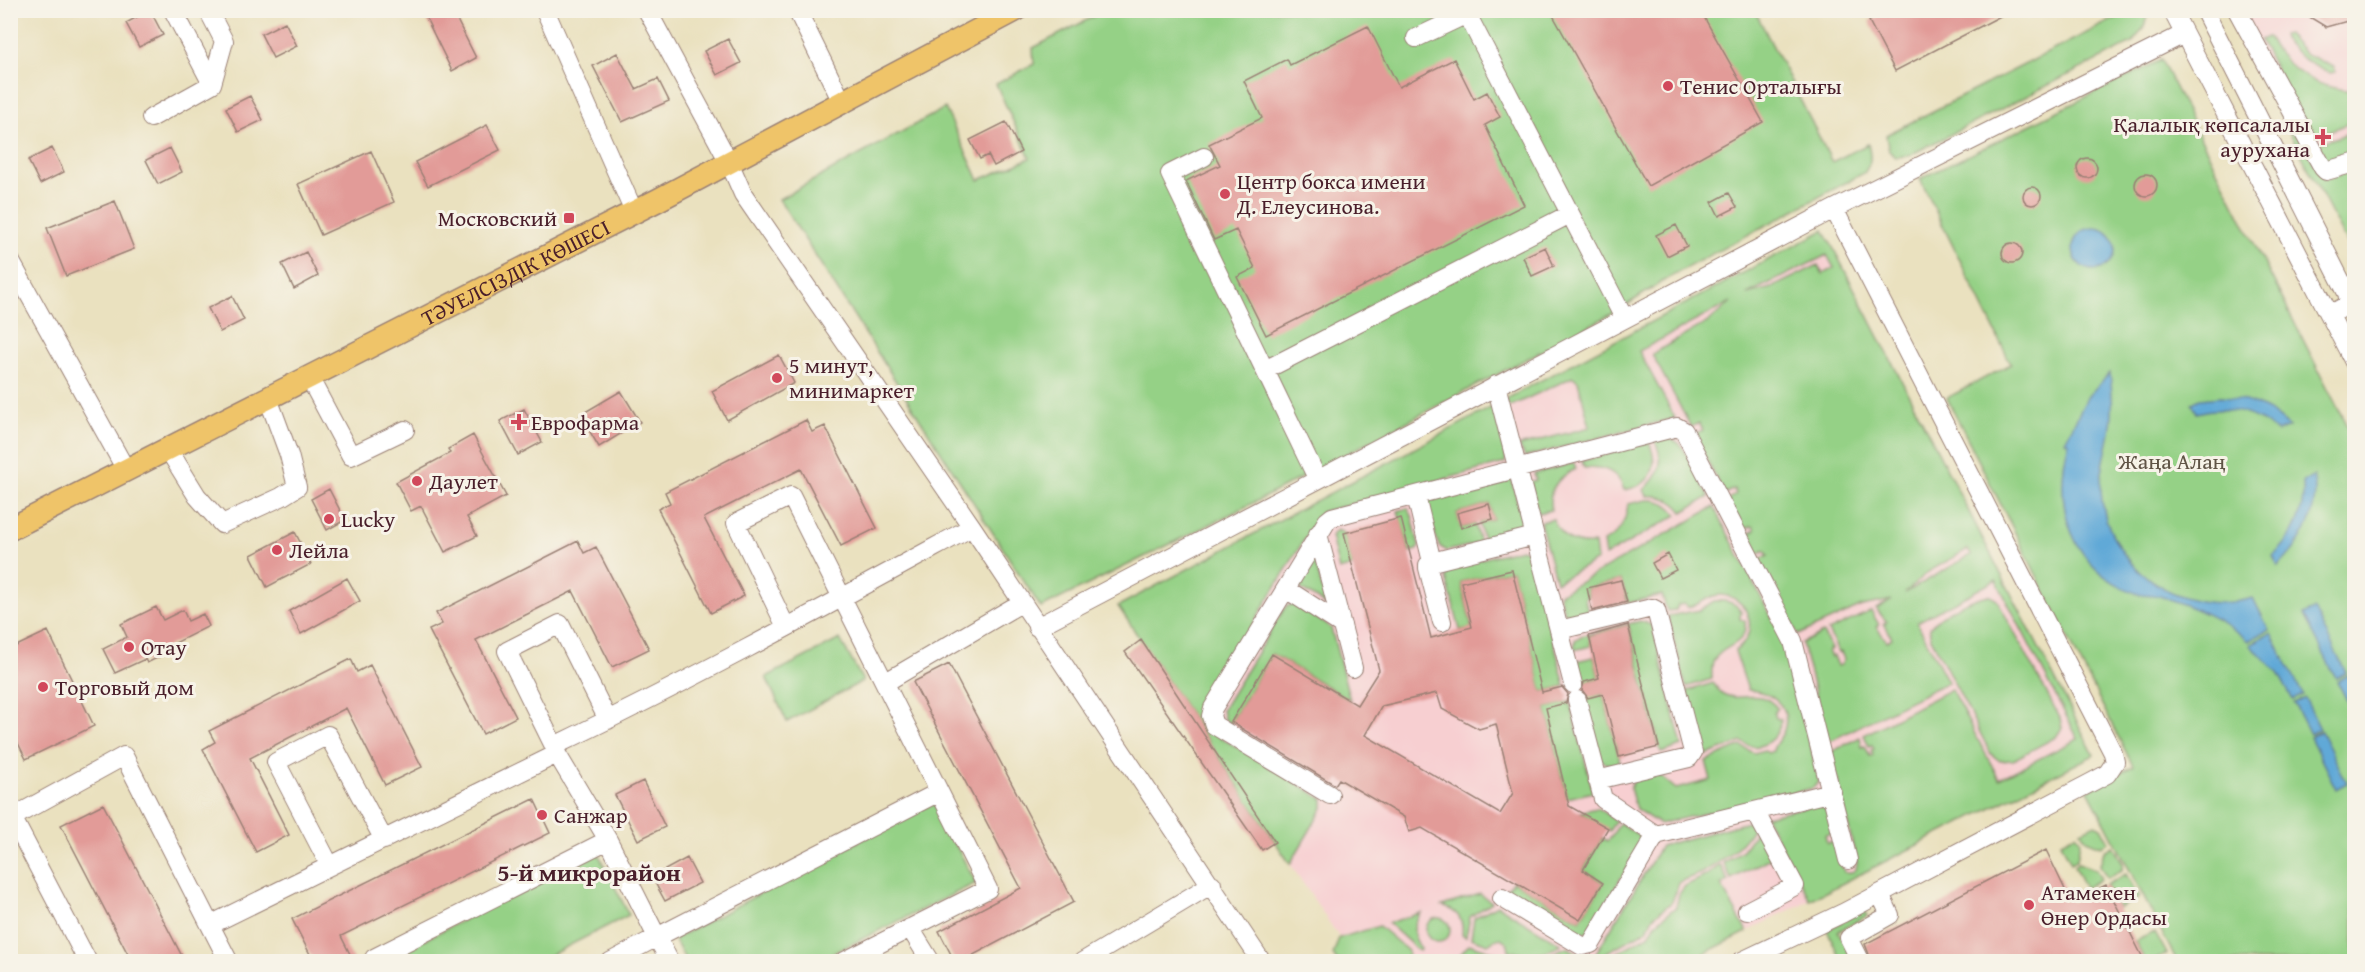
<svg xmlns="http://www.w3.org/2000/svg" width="2365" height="972" font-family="'Gentium Book Plus',serif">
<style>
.built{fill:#f7cfd1}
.green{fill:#95d186;stroke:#707858;stroke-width:1.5;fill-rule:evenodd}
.water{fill:#60a9d7;stroke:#556481;stroke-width:1.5}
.building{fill:#e29b98;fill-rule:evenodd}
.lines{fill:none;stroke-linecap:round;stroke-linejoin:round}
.minor-casing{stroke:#9a8075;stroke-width:20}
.major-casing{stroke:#9a8075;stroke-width:25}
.minor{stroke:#fff;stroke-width:18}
.major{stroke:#efc469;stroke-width:22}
.poi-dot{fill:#d1495b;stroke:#f7f3e8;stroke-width:2}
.labels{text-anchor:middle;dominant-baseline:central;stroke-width:6;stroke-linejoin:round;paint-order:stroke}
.poi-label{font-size:22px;fill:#4a1f2b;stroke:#f7f3e8;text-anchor:start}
.street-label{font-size:22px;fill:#4a1f2b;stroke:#f7f3e8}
.park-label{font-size:22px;fill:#605446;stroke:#f7f3e8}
.neighbourhood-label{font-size:24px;font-weight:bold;fill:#4a1f2b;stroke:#f7f3e8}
</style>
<rect width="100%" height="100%" fill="#f7f3e8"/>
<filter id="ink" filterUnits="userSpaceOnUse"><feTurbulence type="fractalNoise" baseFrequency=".0167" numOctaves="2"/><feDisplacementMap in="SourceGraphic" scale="12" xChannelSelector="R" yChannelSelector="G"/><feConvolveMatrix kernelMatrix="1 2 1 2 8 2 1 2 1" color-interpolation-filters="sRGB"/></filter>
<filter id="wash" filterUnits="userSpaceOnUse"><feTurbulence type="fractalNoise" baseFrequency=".008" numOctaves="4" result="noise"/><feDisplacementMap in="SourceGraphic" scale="24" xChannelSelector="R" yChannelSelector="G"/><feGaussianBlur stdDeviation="1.35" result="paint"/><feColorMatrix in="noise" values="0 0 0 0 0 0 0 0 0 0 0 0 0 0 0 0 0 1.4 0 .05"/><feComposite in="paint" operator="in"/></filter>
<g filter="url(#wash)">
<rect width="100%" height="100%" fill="#eae1bf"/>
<!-- built -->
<path class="built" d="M 2226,11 L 2354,11 L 2354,257 L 2230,17 Z
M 1824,230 L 2094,755 L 1689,961 L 1355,961 L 1118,606 Z"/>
<!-- green -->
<path class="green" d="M 1106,10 L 1755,11 L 1832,162 L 1868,144 C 1871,156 1872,163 1864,173 L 1671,276 L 1619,310 L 1257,501 L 1041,608 L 779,199 L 945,108 L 979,180 L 1030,158 L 996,84 L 1034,64 L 1033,48 Z
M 2119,11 L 2149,11 L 2143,29 L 2132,43 L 1908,156 L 1895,157 L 1889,151 L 1886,135 L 2118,17 Z
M 2230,17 L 2234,18 L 2324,180 L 2354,170 L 2354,257 Z
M 2287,34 L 2306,54 L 2334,67 L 2336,72 L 2330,73 L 2303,59 L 2283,39 L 2282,35 Z
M 2267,37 C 2289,71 2314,88 2354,91 L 2354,122 L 2312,137 L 2260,40 Z
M 2161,60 L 2354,440 L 2354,961 L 2177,961 L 2088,790 L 2133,766 L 1947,398 L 2011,364 L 1920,179 Z
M 2354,132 L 2354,156 L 2329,163 L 2316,144 Z
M 1824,230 L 2094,755 L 1810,900 L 1765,816 L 1815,805 C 1830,806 1830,820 1833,833 L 1825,835 L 1827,843 L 1835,841 L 1844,872 L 1852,872 L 1856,869 L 1857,863 L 1831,752 L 1860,737 L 1862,747 L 1865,746 L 1870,756 L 1873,755 L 1871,750 L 1874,749 L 1872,745 L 1869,746 L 1864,735 L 1951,689 L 1999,779 L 2078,739 L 1996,580 L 1917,622 L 1948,682 L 1828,742 L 1802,643 L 1823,633 L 1831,649 L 1828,651 L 1831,657 L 1834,656 L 1838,666 L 1841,665 L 1844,659 L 1841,652 L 1839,653 L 1828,631 L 1871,611 L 1879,625 L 1876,627 L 1887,641 L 1892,638 L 1884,623 L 1887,622 L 1876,609 L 1892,600 L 1862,606 L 1798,635 L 1759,560 L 1768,555 L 1765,550 L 1756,555 L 1746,535 L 1755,530 L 1753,526 L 1743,530 L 1727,500 L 1736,494 L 1734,489 L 1724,494 L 1694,434 L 1703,430 L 1699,423 L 1691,427 L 1652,354 L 1708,322 L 1731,302 L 1639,351 L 1675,418 L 1525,457 L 1519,446 L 1590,427 L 1578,381 L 1573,377 L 1509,407 L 1506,399 ZM 1827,255 L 1834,268 L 1823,274 L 1818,265 L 1771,288 L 1747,294 ZM 1968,549 L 1971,555 L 1905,593 L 1928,572 Z
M 1494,406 L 1506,458 L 1505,463 L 1321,512 L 1204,705 L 1202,712 L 1205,728 L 1323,799 L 1323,808 L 1290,864 L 1118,606 Z
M 1667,438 L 1677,442 L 1681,445 L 1709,497 L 1683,512 C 1674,500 1661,495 1647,496 L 1644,490 C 1660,474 1665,463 1655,441 Z
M 1649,442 C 1660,468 1652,485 1624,490 C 1618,471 1602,466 1584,468 L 1582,461 Z
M 1574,463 L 1576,469 C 1558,477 1547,490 1551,510 L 1538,513 L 1530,482 L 1536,480 L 1534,474 Z
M 1511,478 L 1522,519 L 1520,531 L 1484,542 L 1479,523 L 1493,519 L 1489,504 L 1457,513 L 1461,528 L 1475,524 L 1480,543 L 1447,551 L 1439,546 L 1428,513 L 1428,500 Z
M 1646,500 C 1659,499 1670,504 1677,515 L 1605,556 L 1603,542 C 1619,536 1626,521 1628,504 Z
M 1714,507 L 1786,645 L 1819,781 L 1813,788 L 1659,824 L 1636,809 L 1630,788 L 1634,780 L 1658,774 L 1676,789 L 1711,780 L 1706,761 L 1741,746 L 1754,753 L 1764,750 L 1768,753 L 1773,751 C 1774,743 1782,738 1784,730 C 1792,705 1769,691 1748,690 L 1735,651 C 1759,636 1752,598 1722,595 C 1708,594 1701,606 1687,607 L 1685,604 L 1678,605 L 1676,610 L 1667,611 L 1662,595 L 1628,603 L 1621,580 L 1587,588 L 1588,596 L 1585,598 L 1588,613 L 1574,616 L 1564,612 L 1559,594 Z
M 1408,508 L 1412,516 L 1419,546 L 1417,550 L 1410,552 L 1398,511 Z
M 1553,519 C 1561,539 1574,546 1595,544 L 1597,560 L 1556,582 L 1540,522 Z
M 1337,530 L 1344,533 L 1353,566 L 1339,570 L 1331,536 Z
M 1521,549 L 1531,552 L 1565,686 L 1542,692 L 1512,570 L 1461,582 L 1472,628 L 1460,630 L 1446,578 L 1448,569 L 1457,565 Z
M 1314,559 L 1327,606 L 1301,589 C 1298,578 1308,568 1314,559 Z
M 1989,595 L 1997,600 L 2060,718 L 2062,728 L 2056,737 L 2013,760 L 2000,761 L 1991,754 L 1931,638 L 1930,627 C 1940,613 1972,598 1989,595 Z
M 1714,601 C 1726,600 1737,602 1742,613 L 1740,615 L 1740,619 L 1745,621 C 1748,647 1724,643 1714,660 C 1711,666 1712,672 1712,679 L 1686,687 L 1668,616 L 1700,610 Z
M 1296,604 L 1331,628 L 1350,700 L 1272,654 L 1230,724 L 1224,719 L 1222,710 L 1284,609 L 1287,606 Z
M 1640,621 L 1652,625 L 1682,746 L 1661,753 L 1629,627 L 1589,636 L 1591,646 L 1574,650 L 1575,640 L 1581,636 Z
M 840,639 L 863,681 L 787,722 L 766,677 Z
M 1594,657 L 1599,678 L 1582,682 L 1576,661 Z
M 1713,683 C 1716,686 1719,692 1723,694 C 1742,704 1760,686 1777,708 L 1774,712 L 1776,718 L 1781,720 C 1779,739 1759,754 1742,742 L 1704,756 L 1687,691 Z
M 1603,694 L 1619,757 L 1620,764 C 1612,766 1606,765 1600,759 L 1585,698 Z
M 1570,702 L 1593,792 L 1567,798 L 1546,708 Z
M 933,802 L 976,883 L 817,961 L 686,961 L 674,939 Z
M 1597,808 L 1616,821 L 1609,831 L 1580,812 Z
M 1752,821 L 1754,825 C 1744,846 1721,862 1701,873 C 1694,877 1685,878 1679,883 L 1672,902 L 1653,917 L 1647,930 L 1591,961 L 1661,846 Z
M 1620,823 L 1640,836 L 1642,843 L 1589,931 L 1585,933 L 1575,932 L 1506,891 L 1513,881 L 1580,920 L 1603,883 L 1583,870 L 1602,838 L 1608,841 Z
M 2095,824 L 2101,827 L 2109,842 L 2101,846 L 2086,840 L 2081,831 Z
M 1757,830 L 1772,857 L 1731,879 L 1723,863 L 1743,850 Z
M 2076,834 L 2080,841 L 2077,860 L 2071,863 L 2061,842 Z
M 2113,846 L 2123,863 L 2122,870 L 2107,878 L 2100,865 L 2104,851 Z
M 597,851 L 629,915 L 539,961 L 393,962 L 391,957 Z
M 2078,863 L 2096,870 L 2101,879 L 2085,888 L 2074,866 Z
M 1720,865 L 1728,881 L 1721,885 L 1747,932 L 1689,961 L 1602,961 L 1649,935 L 1657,922 L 1676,907 L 1679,894 L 1685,886 L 1705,876 Z
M 2126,874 L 2139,898 L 2119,908 L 2106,885 Z
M 1480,894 L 1492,902 L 1470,917 L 1466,937 L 1462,935 C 1464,918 1457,911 1442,906 Z
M 1497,905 L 1561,944 C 1550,954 1523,955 1509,951 L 1508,944 L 1501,938 L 1494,940 L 1488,944 L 1471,938 L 1474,918 Z
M 1864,910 L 1867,916 L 1838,931 L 1854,961 L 1842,961 L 1827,930 Z
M 1421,913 C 1412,925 1411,936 1421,948 L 1419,951 L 1388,923 Z
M1426 930a12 12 0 1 1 24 0a12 12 0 1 1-24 0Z
M 1379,926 L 1408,951 L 1407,961 L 1337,961 L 1333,955 L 1339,938 Z
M 2155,932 L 2167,954 L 2152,961 L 2145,961 L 2135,941 Z
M 1469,944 L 1510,957 L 1520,957 L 1521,961 L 1455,961 Z
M 1566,947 L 1591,961 L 1541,962 L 1541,956 L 1553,953 Z"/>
<!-- water -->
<path class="water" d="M2073 249a21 21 0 1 1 42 0a21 21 0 1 1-42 0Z
M 2110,373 C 2112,392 2114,412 2110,432 C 2107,452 2100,469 2101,490 C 2105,566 2180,619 2253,598 L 2269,630 L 2248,641 C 2222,618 2191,606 2159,596 C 2151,594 2143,595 2136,593 C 2070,569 2052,504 2069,442 L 2065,441 L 2088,396 Z
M 2220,397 C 2245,398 2271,408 2289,427 L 2277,432 C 2255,412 2225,405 2197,413 L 2192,403 L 2200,399 Z
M 2314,476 C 2319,512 2304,542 2278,567 L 2273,556 C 2295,538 2305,510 2303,482 Z
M 2314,609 L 2346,673 L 2336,678 L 2304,615 Z
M 2271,633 L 2303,695 L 2293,700 L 2278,673 L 2250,644 Z
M 2348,675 L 2354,688 L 2354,711 L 2353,712 L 2337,681 Z
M 2305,698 L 2320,729 L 2310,734 L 2294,703 Z
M 2321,731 L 2347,783 L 2336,789 L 2310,737 Z"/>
<g id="blocks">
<!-- building -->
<path class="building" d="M 150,10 L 163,35 L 139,47 L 126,23 Z
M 422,10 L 452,10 L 476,58 L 452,71 Z
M 1550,10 L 1700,10 L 1763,122 L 1648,186 Z
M 1890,10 L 2012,10 L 1895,71 L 1869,21 Z
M 2298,10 L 2355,10 L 2355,19 L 2326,27 Z
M 285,22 L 297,46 L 273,58 L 261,34 Z
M 1368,26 L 1399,87 L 1454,59 L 1474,99 L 1487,92 L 1500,117 L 1485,125 L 1524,205 L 1266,335 L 1237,277 L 1255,268 L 1236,230 L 1214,240 L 1186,181 L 1220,165 L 1209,144 L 1262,118 L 1244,81 L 1287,59 L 1290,65 Z
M 728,39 L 741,63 L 717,75 L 704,51 Z
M 617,53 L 636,89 L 658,79 L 669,101 L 622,122 L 593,66 Z
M 250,96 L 263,120 L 238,132 L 226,108 Z
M 1006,122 L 1021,152 L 994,166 L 988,155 L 980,159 L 970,140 Z
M 487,125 L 500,150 L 428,186 L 415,162 Z
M 52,148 L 64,172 L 40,184 L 28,160 Z
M 170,148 L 182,172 L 158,184 L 146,160 Z
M 371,151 L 394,202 L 321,235 L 298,184 Z
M2077 168a10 10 0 1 1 20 0a10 10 0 1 1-20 0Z
M2135 185a11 11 0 1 1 22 0a11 11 0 1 1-22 0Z
M2023 196a9 9 0 1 1 18 0a9 9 0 1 1-18 0Z
M 1729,193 L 1737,207 L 1719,216 L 1712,202 Z
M 115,201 L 134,249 L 66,276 L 47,228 Z
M 1676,225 L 1687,246 L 1667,256 L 1656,235 Z
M2002 253a10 10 0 1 1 20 0a10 10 0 1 1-20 0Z
M 1545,247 L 1554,266 L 1532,276 L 1523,257 Z
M 306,252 L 318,276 L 294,289 L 282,264 Z
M 232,296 L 244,320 L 220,332 L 208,308 Z
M 779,355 L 794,383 L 727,420 L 712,391 Z
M 621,391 L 640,422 L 599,447 L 580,415 Z
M 524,409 L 542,442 L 518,455 L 500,421 Z
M 806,420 L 812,432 L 825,426 L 877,528 L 841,546 L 801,469 L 704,518 L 744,596 L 711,613 L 658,509 L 670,503 L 665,492 Z
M 473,435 L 506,496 L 467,517 L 477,536 L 445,552 L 421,506 L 411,511 L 396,482 L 450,453 L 448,449 Z
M 329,489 L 345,520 L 327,530 L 311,499 Z
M 1489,504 L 1493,519 L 1461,528 L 1457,513 Z
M 1401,518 L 1431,638 L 1472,627 L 1461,582 L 1512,570 L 1542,692 L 1562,687 L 1568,694 L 1566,703 L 1546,708 L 1569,806 L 1608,828 L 1583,870 L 1603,883 L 1580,920 L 1422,828 L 1409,832 L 1404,817 L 1339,779 L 1335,785 L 1231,722 L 1272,654 L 1357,705 L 1379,670 L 1344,533 ZM 1437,693 L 1442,709 L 1479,729 L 1496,724 L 1513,793 L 1500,814 L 1365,735 L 1382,706 Z
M 295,532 L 311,564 L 267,587 L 251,555 Z
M 578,541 L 584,553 L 596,547 L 649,649 L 612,667 L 573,591 L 476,640 L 516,717 L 483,734 L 429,630 L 442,624 L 436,613 Z
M 1668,554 L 1676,570 L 1660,578 L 1652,563 Z
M 347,578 L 360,601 L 301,634 L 289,611 Z
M 1621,580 L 1627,602 L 1592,611 L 1587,588 Z
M 156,607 L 163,620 L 183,610 L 188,621 L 203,614 L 209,626 L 163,649 L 165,654 L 147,663 L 145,659 L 115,673 L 103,649 L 127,637 L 121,624 Z
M 1628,625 L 1659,747 L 1619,757 L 1603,694 L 1588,698 L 1582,690 L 1584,682 L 1599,678 L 1589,636 Z
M 48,631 L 94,726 L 26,759 L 10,727 L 10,649 Z
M 1141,640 L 1275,842 L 1262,850 L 1125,652 Z
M 351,659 L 357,672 L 370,665 L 422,767 L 385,785 L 346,708 L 250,758 L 289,835 L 256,852 L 203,749 L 215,742 L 209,731 Z
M 949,664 L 1074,902 L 960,962 L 955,962 L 939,931 L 1021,888 L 913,682 Z
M 643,781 L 665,827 L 638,840 L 615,795 Z
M 534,799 L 550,833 L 341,936 L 354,962 L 314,962 L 292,919 Z
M 103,804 L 122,840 L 185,962 L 132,962 L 61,825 Z
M 2046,850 L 2071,902 L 2106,885 L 2145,962 L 1872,962 L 1865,944 Z
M 687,858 L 700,883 L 665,901 L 652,877 Z"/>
</g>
</g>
<g filter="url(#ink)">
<use href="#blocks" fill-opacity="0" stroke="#9a8075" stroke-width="1.5"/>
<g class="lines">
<!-- minor casing -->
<g class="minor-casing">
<path id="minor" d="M 208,10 L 224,41 L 212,84
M 545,10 L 634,212
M 647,10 L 729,162 L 743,194 L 972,527 L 1262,962
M 797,10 L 842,102
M 2172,10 L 2354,362
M 2204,10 L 2347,293 L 2349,301 L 2347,305 L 2330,315
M 2237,10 L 2323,168 L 2326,171 L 2354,163
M 1416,38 L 1467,14 L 1624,318
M 151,118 L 212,84 L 173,10
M 1204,157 L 1170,174 L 1317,478
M 10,260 L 126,470
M 1265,370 L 1570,214
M 309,377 L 351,456 L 405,430
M 1496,385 L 1573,684
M 168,449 L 197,496 L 222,524 L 281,497 L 297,487 L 289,455 L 268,398
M 1416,496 L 1432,562 L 1428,565 L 1428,568 L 1442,622
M 1318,534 L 1353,668
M 1432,562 L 1535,536
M 1286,589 L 1342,625
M 786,627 L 736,523 L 791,496 L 988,889 L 843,962
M 1037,627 L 1834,209 L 2184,34
M 1559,630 L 1652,608 L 1656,610 L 1693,752 L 1689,758 L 1597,780
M 886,682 L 1021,603
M 1577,700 L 1603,799 L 1656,835
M 554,746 L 507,651 L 560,624 L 608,720
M 1330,795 L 1214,725 L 1211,716 L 1213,708 L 1327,521 L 1332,517 L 1677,427 L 1684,431 L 1793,641 L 1848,860
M 10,813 L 88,962
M 13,817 L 124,756 L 210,925
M 608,840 L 657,937 L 939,792
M 330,866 L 276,762 L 328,735 L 384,840
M 1502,898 L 1582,946 L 1591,944 L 1656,835 L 1832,792
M 1747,911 L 1795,886 L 1755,811
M 910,928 L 931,962
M 229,962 L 210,925 L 557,754 L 554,746 C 696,678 834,602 972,527
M 376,962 L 374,958 L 608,840 L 557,754
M 610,962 L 657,937 L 670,962
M 1082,962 L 1212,884
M 1740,962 L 1843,913 L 2094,781 L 2107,774 L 2115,762 L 2113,753 L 1834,209
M 1861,962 L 1849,938 L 1890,915 L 1880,894"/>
</g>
<!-- major casing -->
<g class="major-casing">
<g id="major">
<path id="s1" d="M 10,529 L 658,200 L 1016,10"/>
</g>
</g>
<!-- minor -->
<use href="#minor" class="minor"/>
<!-- major -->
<use href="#major" class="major"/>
</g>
</g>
<!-- markers -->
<g class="poi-dot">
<circle cx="1668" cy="86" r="6"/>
<path d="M2320 128h6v6h6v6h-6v6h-6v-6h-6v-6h6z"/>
<circle cx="1225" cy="194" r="6"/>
<rect x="563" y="212" width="12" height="12" rx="3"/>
<circle cx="777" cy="378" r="6"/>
<path d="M516 413h6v6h6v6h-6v6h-6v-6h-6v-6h6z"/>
<circle cx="417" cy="481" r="6"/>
<circle cx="329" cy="519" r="6"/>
<circle cx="277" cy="550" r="6"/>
<circle cx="129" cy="647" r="6"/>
<circle cx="43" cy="687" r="6"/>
<circle cx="542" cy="815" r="6"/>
<circle cx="2029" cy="905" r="6"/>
</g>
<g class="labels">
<!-- poi labels -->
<g class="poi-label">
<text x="1680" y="86">Тенис Орталығы</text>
<text x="2310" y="124" text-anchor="end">Қалалық көпсалалы<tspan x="2310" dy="25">аурухана</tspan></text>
<text x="1237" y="181">Центр бокса имени<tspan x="1237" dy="25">Д. Елеусинова.</tspan></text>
<text x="557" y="218" text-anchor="end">Московский</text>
<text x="789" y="365">5 минут,<tspan x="789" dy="25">минимаркет</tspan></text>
<text x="531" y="422">Еврофарма</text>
<text x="429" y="481">Даулет</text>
<text x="341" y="519">Lucky</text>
<text x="289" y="550">Лейла</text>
<text x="141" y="647">Отау</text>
<text x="55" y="687">Торговый дом</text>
<text x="554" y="815">Санжар</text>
<text x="2041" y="892">Атамекен<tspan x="2041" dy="25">Өнер Ордасы</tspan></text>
</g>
<!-- street labels -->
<g class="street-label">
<text stroke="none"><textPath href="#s1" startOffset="567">ТӘУЕЛСІЗДІК КӨШЕСІ</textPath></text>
</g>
<!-- park labels -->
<g class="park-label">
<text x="2172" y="461">Жаңа Алаң</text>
</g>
<!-- neighbourhood labels -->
<g class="neighbourhood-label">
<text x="589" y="872">5-й микрорайон</text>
</g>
</g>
<!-- margin -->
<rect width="2365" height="972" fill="none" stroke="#f7f3e8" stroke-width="36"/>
</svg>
